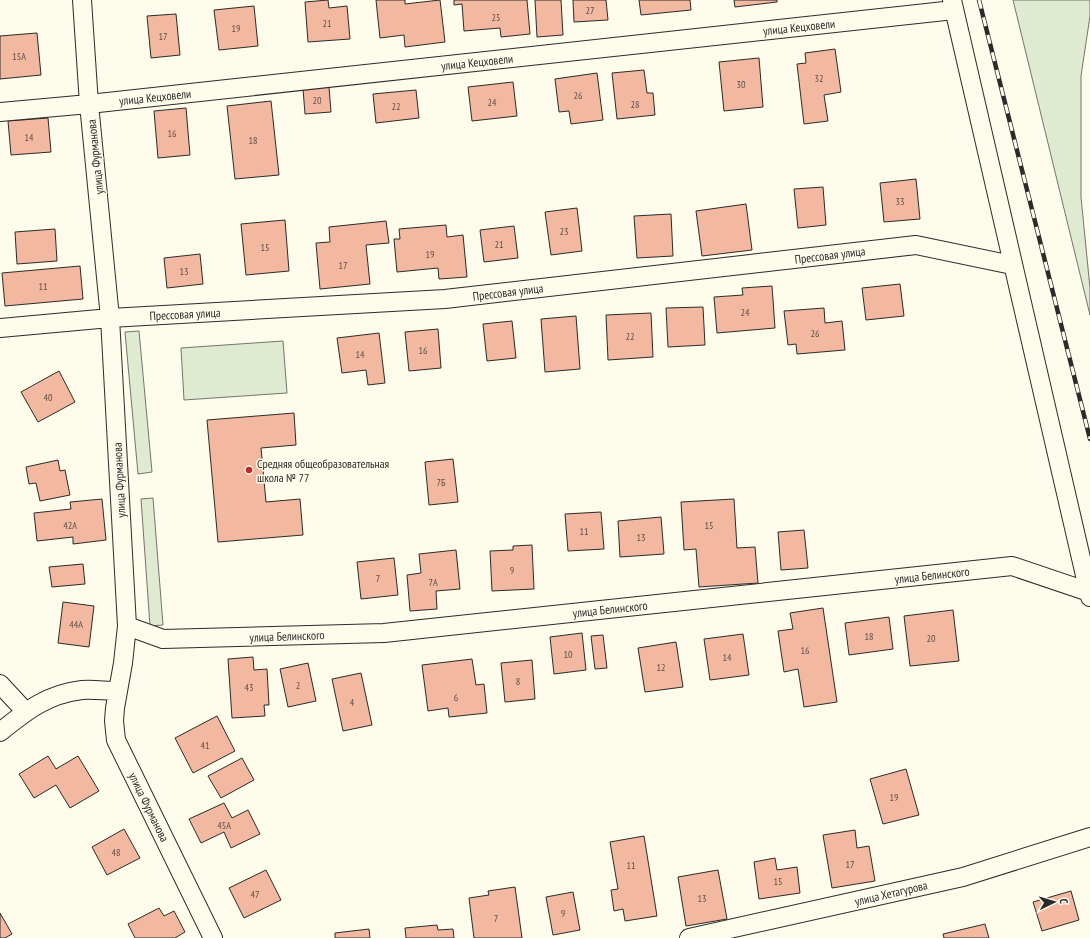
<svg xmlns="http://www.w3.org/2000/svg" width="1090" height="938" font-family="'PT Sans Narrow',sans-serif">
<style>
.green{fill:#deebd1;stroke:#74746e}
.building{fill:#f2b8a0;stroke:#2b2b2b}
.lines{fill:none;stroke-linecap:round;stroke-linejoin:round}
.street-casing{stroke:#2b2b2b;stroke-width:20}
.street{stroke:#fdfbea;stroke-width:18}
.rail-casing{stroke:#2b2b2b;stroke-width:4.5}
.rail{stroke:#fdfbea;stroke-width:3;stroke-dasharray:9;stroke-linecap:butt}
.poi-dot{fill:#c62828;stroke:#fdfbea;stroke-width:1.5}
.labels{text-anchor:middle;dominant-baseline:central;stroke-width:3;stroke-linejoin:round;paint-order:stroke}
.number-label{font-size:10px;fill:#5d4e48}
.street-label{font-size:12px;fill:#2b2b2b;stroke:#fdfbea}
.poi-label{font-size:12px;fill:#2b2b2b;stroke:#fdfbea;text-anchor:start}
</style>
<rect width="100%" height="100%" fill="#fdfbea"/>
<!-- green -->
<path class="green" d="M 1013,0 L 1090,0 L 1090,16 L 1081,76 L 1081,197 L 1090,288 L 1090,315 Z
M 139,331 L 152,472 L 138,474 L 125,332 Z
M 283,341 L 287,393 L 184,400 L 181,348 Z
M 153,498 L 163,625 L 150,626 L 141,499 Z"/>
<!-- building -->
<path class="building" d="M 328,0 L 329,8 L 347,6 L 350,39 L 308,42 L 305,2 Z
M 376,0 L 405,0 L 405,4 L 440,0 L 445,42 L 405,47 L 404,35 L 380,38 Z
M 454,0 L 527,0 L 530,34 L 501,37 L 500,28 L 464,31 L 462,4 L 454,5 Z
M 535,0 L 561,0 L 563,35 L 537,37 Z
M 573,0 L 606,0 L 608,20 L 574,22 Z
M 639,0 L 690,0 L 691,10 L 641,15 Z
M 734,0 L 777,0 L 777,2 L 735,7 Z
M 254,6 L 258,46 L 219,50 L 214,10 Z
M 176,14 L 180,55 L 151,58 L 147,16 Z
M 37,33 L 41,75 L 0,79 L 0,36 Z
M 835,49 L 841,92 L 824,95 L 828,121 L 804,124 L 797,64 L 806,63 L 805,53 Z
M 759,58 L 763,107 L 724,111 L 719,62 Z
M 644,70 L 647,93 L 653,93 L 655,115 L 617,119 L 612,73 Z
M 597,73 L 603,120 L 571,124 L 569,111 L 559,112 L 555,79 Z
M 513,82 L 517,116 L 472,121 L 468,87 Z
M 329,87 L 331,112 L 305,114 L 303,89 Z
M 416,90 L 419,118 L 376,123 L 373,94 Z
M 271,101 L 279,175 L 235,179 L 227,106 Z
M 186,108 L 190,155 L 158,158 L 154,111 Z
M 48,118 L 51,152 L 11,155 L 8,121 Z
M 916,179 L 920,219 L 884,222 L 880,183 Z
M 823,187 L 826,225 L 798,228 L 794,189 Z
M 746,204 L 752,250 L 702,256 L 696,211 Z
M 577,208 L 582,251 L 551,255 L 545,212 Z
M 671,214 L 673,256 L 637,258 L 634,216 Z
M 285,220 L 289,271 L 246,275 L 241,224 Z
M 386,221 L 389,243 L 366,245 L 370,284 L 320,289 L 316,243 L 330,242 L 329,227 Z
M 446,225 L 447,237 L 463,235 L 467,277 L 439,279 L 438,268 L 397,272 L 394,239 L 400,239 L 399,229 Z
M 514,226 L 518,258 L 484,262 L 480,230 Z
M 55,229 L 57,261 L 17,264 L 15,232 Z
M 200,254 L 203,284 L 167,288 L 164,258 Z
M 80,266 L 83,299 L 5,306 L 2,273 Z
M 900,284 L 904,316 L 866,320 L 862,288 Z
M 772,286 L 775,328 L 717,333 L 714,297 L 743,295 L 742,288 Z
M 703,307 L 705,345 L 668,347 L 666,308 Z
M 824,308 L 825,323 L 842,321 L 845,350 L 797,354 L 796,344 L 788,345 L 784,311 Z
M 651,313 L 653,357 L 608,360 L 606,315 Z
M 576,316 L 580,369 L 545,372 L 541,319 Z
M 512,321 L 516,358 L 487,361 L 483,324 Z
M 438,329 L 441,368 L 409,371 L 405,332 Z
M 379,333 L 385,383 L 368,385 L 366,370 L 342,373 L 337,338 Z
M 59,371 L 75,402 L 38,422 L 21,392 Z
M 294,413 L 296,445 L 261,448 L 266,502 L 300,499 L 303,535 L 218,542 L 207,420 Z
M 453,459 L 458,502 L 429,505 L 425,462 Z
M 58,460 L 60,471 L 65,470 L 70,495 L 40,501 L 36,483 L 29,484 L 26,467 Z
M 102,499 L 106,540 L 73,544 L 73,537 L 37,541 L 34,513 L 71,509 L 70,502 Z
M 734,499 L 737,548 L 755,547 L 758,583 L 699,587 L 696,549 L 684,550 L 681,502 Z
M 601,512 L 604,549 L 568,551 L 565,514 Z
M 661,517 L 664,554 L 620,557 L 618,521 Z
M 804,530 L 808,568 L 781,570 L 778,532 Z
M 532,545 L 534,589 L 492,591 L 490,551 L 513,550 L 513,546 Z
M 456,550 L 460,589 L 436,591 L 437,609 L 410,611 L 407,575 L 421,573 L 419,554 Z
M 394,558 L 398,595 L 361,599 L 357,562 Z
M 83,564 L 85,584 L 52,587 L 49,567 Z
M 63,602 L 94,606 L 89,647 L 58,643 Z
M 823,608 L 837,702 L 804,707 L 798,669 L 784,672 L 778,631 L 793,629 L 790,613 Z
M 953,610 L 959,661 L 910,666 L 904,616 Z
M 889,617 L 893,649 L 849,655 L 845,623 Z
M 582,633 L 586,670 L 554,674 L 550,637 Z
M 743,634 L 749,675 L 710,680 L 704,639 Z
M 603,635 L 607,668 L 595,669 L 591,636 Z
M 676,642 L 683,687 L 645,692 L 638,648 Z
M 253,657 L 254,670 L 267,669 L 269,705 L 264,705 L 265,716 L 232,718 L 228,659 Z
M 472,659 L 476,685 L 484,684 L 487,713 L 449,717 L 448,708 L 428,711 L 422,665 Z
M 532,660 L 535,699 L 505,702 L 501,663 Z
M 308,663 L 316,701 L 288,707 L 280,669 Z
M 361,673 L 372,725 L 343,731 L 332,679 Z
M 217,716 L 235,751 L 193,773 L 175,738 Z
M 48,756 L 56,769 L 78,756 L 99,791 L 70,808 L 56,785 L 34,798 L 19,774 Z
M 242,758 L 254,780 L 221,798 L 208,776 Z
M 906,769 L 919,815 L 883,824 L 870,779 Z
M 224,803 L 232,818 L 248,810 L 260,834 L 231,848 L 224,832 L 201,843 L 189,819 Z
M 124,829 L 140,858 L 107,875 L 92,847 Z
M 855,830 L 857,848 L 869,846 L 875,881 L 832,888 L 823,835 Z
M 644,836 L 657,916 L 625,921 L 623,909 L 614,911 L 611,890 L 618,889 L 610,842 Z
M 775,858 L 777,870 L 797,867 L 800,893 L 759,899 L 754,862 Z
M 266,870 L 281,900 L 244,918 L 229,888 Z
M 718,870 L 727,919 L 686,926 L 678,877 Z
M 515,887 L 522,938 L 474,938 L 469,898 L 489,895 L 488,891 Z
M 1071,891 L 1079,920 L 1042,931 L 1033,902 Z
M 573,892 L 580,930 L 553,935 L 546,897 Z
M 159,908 L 164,916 L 174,911 L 185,932 L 175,938 L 135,938 L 128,924 Z
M 0,913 L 12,934 L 5,938 L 0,938 Z
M 985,924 L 989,938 L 944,938 L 943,934 Z
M 437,925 L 438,930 L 453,929 L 454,938 L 406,938 L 405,928 Z
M 369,929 L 370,938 L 335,938 L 335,933 Z"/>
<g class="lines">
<!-- street casing -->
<g class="street-casing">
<path id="street" d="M 82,0 L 89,104 L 110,318 L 127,626 L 123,663 L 115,708 L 114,721 L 116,740 L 213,938
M 952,0 L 1090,597
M 0,112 L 89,104 L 954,10
M 0,328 L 110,318 L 445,299 L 916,245 L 1012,265
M 127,626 L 163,639 L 384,633 L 1012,566 L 1089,592
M 0,684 L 25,711
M 0,732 C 26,711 47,694 82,690 C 93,689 106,691 117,691
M 689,938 L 963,877 L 1090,837"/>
</g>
<!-- street -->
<use href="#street" class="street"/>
<!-- rail casing -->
<g class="rail-casing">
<path id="rail" d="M 979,0 L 1090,439"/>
</g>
<!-- rail -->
<use href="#rail" class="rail"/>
</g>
<!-- markers -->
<circle class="poi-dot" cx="249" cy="470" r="4"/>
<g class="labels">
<!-- number labels -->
<g class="number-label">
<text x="590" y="10">27</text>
<text x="496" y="17">25</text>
<text x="327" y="23">21</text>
<text x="236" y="28">19</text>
<text x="163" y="36">17</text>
<text x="19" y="56">15А</text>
<text x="819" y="78">32</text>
<text x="741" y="84">30</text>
<text x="578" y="95">26</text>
<text x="317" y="100">20</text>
<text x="492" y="102">24</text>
<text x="635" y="104">28</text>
<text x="396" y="106">22</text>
<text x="172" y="133">16</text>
<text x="29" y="137">14</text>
<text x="253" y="140">18</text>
<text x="900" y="201">33</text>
<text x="564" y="231">23</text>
<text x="499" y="244">21</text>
<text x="265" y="247">15</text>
<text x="430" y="254">19</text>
<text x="343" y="265">17</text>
<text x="184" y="271">13</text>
<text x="43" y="286">11</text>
<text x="745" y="312">24</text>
<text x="815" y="333">26</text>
<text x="630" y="336">22</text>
<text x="423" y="350">16</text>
<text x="360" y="354">14</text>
<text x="48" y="397">40</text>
<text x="441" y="482">7Б</text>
<text x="70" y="525">42А</text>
<text x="709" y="525">15</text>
<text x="584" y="531">11</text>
<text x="641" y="537">13</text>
<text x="512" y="570">9</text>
<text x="378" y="578">7</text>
<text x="433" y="582">7А</text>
<text x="76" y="624">44А</text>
<text x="869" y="636">18</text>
<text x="931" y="638">20</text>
<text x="805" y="650">16</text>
<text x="568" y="654">10</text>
<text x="727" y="657">14</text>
<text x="661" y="667">12</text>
<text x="518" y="681">8</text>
<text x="298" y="685">2</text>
<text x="249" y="687">43</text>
<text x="456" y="697">6</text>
<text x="352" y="702">4</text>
<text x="205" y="745">41</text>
<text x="894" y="797">19</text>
<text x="224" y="825">45А</text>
<text x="116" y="852">48</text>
<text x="850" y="864">17</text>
<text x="631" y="865">11</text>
<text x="778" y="881">15</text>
<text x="255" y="894">47</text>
<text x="702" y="898">13</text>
<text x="563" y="913">9</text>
<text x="496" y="918">7</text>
</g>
<!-- street labels -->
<g class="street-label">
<text transform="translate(799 27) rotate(-6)">улица Кецховели</text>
<text transform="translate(477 62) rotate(-6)">улица Кецховели</text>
<text transform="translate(155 97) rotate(-6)">улица Кецховели</text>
<text transform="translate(95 157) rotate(-96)">улица Фурманова</text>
<text transform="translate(830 255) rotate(-7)">Прессовая улица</text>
<text transform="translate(508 292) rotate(-7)">Прессовая улица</text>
<text transform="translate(185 314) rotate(-3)">Прессовая улица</text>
<text transform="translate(119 480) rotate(-93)">улица Фурманова</text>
<text transform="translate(932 575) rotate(-6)">улица Белинского</text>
<text transform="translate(610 609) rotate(-6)">улица Белинского</text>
<text transform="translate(287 636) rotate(-2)">улица Белинского</text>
<text transform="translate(149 807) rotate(64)">улица Фурманова</text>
<text transform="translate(891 893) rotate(-13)">улица Хетагурова</text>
</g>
<!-- poi labels -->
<g class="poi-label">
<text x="257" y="463">Средняя общеобразовательная<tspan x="257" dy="14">школа № 77</tspan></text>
</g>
</g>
<!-- north arrow -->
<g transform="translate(1054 902) rotate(85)" stroke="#fdfbea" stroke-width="3" paint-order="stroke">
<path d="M0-3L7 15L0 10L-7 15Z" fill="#2b2b2b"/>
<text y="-6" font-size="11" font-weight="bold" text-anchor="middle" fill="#2b2b2b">С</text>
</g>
</svg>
